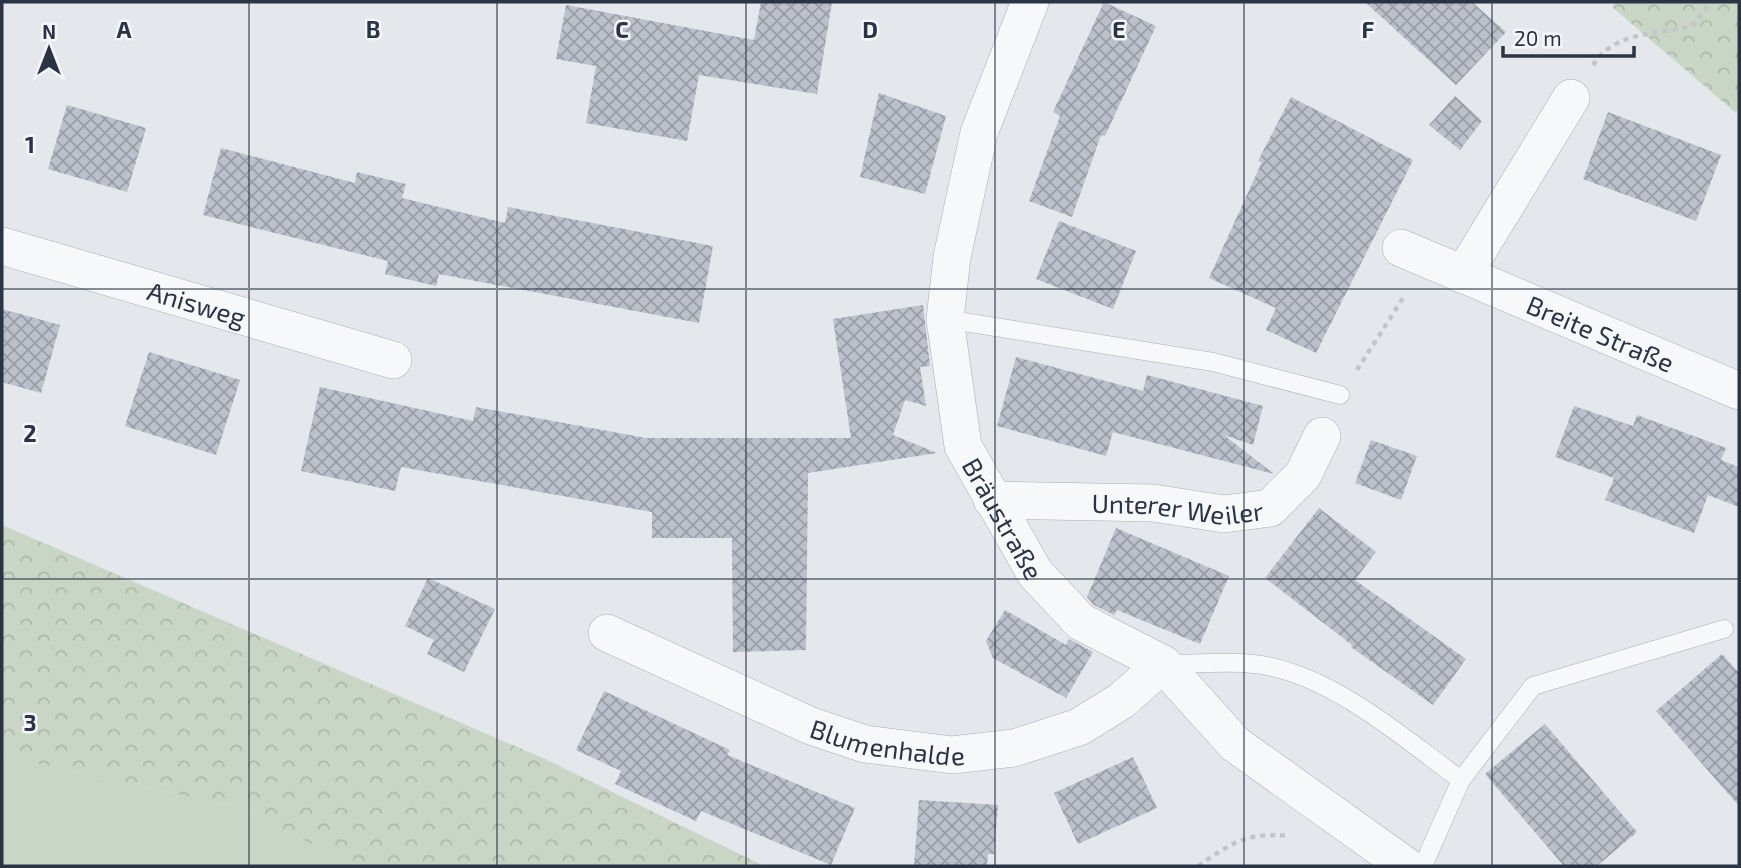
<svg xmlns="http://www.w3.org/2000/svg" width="1741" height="868" font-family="'Exo 2',sans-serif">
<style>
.grass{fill:#c9d6c5}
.forest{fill:url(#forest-crowns)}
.building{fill:url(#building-cross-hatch)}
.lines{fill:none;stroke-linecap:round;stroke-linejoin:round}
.service-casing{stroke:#a9aeb7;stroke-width:19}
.minor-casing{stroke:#a9aeb7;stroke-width:38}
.path{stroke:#c2c5cb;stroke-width:4.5;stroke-dasharray:5 5;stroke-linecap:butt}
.service{stroke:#f7f8fa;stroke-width:18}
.minor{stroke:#f7f8fa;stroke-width:37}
.grid{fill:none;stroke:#2b3445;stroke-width:2;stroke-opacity:0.55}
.labels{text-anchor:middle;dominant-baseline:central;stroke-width:5;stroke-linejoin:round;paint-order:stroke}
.street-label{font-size:26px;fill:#2b3445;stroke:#f4f6f9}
.grid-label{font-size:23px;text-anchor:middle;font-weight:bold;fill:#2b3445;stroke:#f4f6f9;stroke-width:5;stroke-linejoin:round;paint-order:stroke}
</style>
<defs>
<pattern id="forest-crowns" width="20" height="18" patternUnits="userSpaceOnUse" patternTransform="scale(1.75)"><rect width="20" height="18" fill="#c9d6c5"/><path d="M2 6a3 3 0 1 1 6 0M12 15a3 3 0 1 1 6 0" fill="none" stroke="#adb8ab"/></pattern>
<pattern id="building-cross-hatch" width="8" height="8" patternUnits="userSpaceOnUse" patternTransform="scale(1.75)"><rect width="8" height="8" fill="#bbc0ca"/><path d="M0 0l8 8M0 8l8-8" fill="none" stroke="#989da6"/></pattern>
</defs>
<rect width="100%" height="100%" fill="#e4e7ec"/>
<!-- grass -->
<path class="grass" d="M 2,750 L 17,759 L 236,807 L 356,866 L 2,866 Z"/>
<!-- forest -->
<path class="forest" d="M 1616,2 L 1739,2 L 1739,105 L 1736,113 L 1612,7 Z
M 2,525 L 545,759 L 764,866 L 356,866 L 236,807 L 16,759 L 2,750 Z"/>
<!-- building -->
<path class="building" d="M 761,2 L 832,2 L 817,94 L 699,75 L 687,141 L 586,123 L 596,66 L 556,59 L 566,5 L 754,40 Z
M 1104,2 L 1156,26 L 1105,136 L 1101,135 L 1072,217 L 1029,201 L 1060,116 L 1053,112 Z
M 1365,2 L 1472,2 L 1506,32 L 1456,85 Z
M 879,93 L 946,116 L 925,194 L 860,177 Z
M 1455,96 L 1482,121 L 1460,150 L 1429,125 Z
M 1291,97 L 1413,160 L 1316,353 L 1266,330 L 1276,308 L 1209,278 L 1262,162 L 1258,161 Z
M 67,105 L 146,128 L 127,192 L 48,169 Z
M 1608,112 L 1721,155 L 1696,221 L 1583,179 Z
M 221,148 L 355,183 L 357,172 L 406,184 L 402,198 L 505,223 L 508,207 L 713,246 L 699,323 L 439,274 L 436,286 L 385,274 L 388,261 L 203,215 Z
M 1059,221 L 1136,251 L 1113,309 L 1036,279 Z
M 923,305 L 930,366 L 920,367 L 926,406 L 905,400 L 893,435 L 937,453 L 808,473 L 806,650 L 733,652 L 732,538 L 652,538 L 652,512 L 401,467 L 395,491 L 301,471 L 320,387 L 473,421 L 476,407 L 646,438 L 851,438 L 833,319 Z
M 2,309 L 60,325 L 41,393 L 2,382 Z
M 149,352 L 240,380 L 216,455 L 125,426 Z
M 1016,357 L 1143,391 L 1147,375 L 1263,406 L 1253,445 L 1224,435 L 1274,474 L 1113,432 L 1106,456 L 997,426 Z
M 1574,406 L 1633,426 L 1637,415 L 1726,448 L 1721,460 L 1739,467 L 1739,507 L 1708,495 L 1694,533 L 1605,500 L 1614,478 L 1555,457 Z
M 1371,440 L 1417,456 L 1401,500 L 1355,483 Z
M 1319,508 L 1376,552 L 1355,580 L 1466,659 L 1433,705 L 1351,647 L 1352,645 L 1265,578 Z
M 1116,528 L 1229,576 L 1200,644 L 1117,610 L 1114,615 L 1094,605 L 1087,597 Z
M 428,578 L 495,609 L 464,672 L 427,654 L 434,640 L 405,626 Z
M 1005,610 L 1066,645 L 1069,639 L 1093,652 L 1066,698 L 993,658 L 986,641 Z
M 1722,654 L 1739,673 L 1739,806 L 1656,711 Z
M 604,691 L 730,750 L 727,755 L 855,808 L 831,865 L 701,811 L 696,821 L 615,784 L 621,771 L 576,750 Z
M 1545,724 L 1637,832 L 1597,866 L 1564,866 L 1485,774 Z
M 1133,757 L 1157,808 L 1078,844 L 1054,793 Z
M 919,800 L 998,805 L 994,854 L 988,854 L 987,866 L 914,866 Z"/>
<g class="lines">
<!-- service casing -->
<g class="service-casing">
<path id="service" d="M 945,319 L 1213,362 L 1340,395
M 1164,664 C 1196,664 1237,660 1267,666 C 1336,679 1405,739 1461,780 L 1423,866
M 1461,780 L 1533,686 L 1724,629"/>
</g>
<!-- minor casing -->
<g class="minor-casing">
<g id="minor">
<path id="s1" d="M 1030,2 L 979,133 L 952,257 L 945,319 L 963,446 L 1035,573 L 1081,622 L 1163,664 L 1235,744 L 1406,866"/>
<path id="s2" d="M 2,246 L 393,360"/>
<path id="s3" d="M 1401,248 L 1739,391"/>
<path d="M 1463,275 L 1571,98"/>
<path id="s4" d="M 992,500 L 1153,503 L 1224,514 L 1270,508 L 1303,475 L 1322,436"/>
<path id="s5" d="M 607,633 L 811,726 L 865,744 L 952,755 L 1014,748 L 1079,727 L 1121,701 L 1163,664"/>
</g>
</g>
<!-- path -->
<path class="path" d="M 1593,65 C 1615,31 1655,35 1692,26 L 1711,2
M 1357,370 L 1405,295
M 1198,866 C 1233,842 1247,832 1290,836"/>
<!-- service -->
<use href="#service" class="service"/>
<!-- minor -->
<use href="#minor" class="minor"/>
</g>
<!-- grid -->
<path class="grid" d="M 249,2 L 249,866M 497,2 L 497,866M 746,2 L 746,866M 995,2 L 995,866M 1244,2 L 1244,866M 1492,2 L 1492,866M 2,289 L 1739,289M 2,579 L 1739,579"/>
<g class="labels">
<!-- street labels -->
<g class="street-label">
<text stroke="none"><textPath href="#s2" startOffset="203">Anisweg</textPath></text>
<text stroke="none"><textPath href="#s3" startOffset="217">Breite Straße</textPath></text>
<text stroke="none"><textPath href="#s4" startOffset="186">Unterer Weiler</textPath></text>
<text stroke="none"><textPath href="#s1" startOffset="541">Bräustraße</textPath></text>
<text stroke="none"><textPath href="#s5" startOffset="303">Blumenhalde</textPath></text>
</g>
</g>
<g class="grid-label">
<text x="124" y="38">A</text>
<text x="373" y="38">B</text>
<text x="622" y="38">C</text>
<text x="870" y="38">D</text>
<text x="1119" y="38">E</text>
<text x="1368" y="38">F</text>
<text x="30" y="153">1</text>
<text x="30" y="442">2</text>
<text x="30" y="731">3</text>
</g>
<!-- border -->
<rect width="1741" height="868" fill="none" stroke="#2b3445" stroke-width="7"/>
<!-- north arrow -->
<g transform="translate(49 49)" stroke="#f4f6f9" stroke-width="5" paint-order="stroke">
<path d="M0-5L12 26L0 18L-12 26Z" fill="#2b3445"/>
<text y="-10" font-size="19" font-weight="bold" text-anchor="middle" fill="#2b3445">N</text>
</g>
<!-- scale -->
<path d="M1503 46v10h131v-10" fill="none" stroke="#2b3445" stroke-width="3.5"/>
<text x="1514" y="46" font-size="21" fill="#2b3445" stroke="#f4f6f9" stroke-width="5" paint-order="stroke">20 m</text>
</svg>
